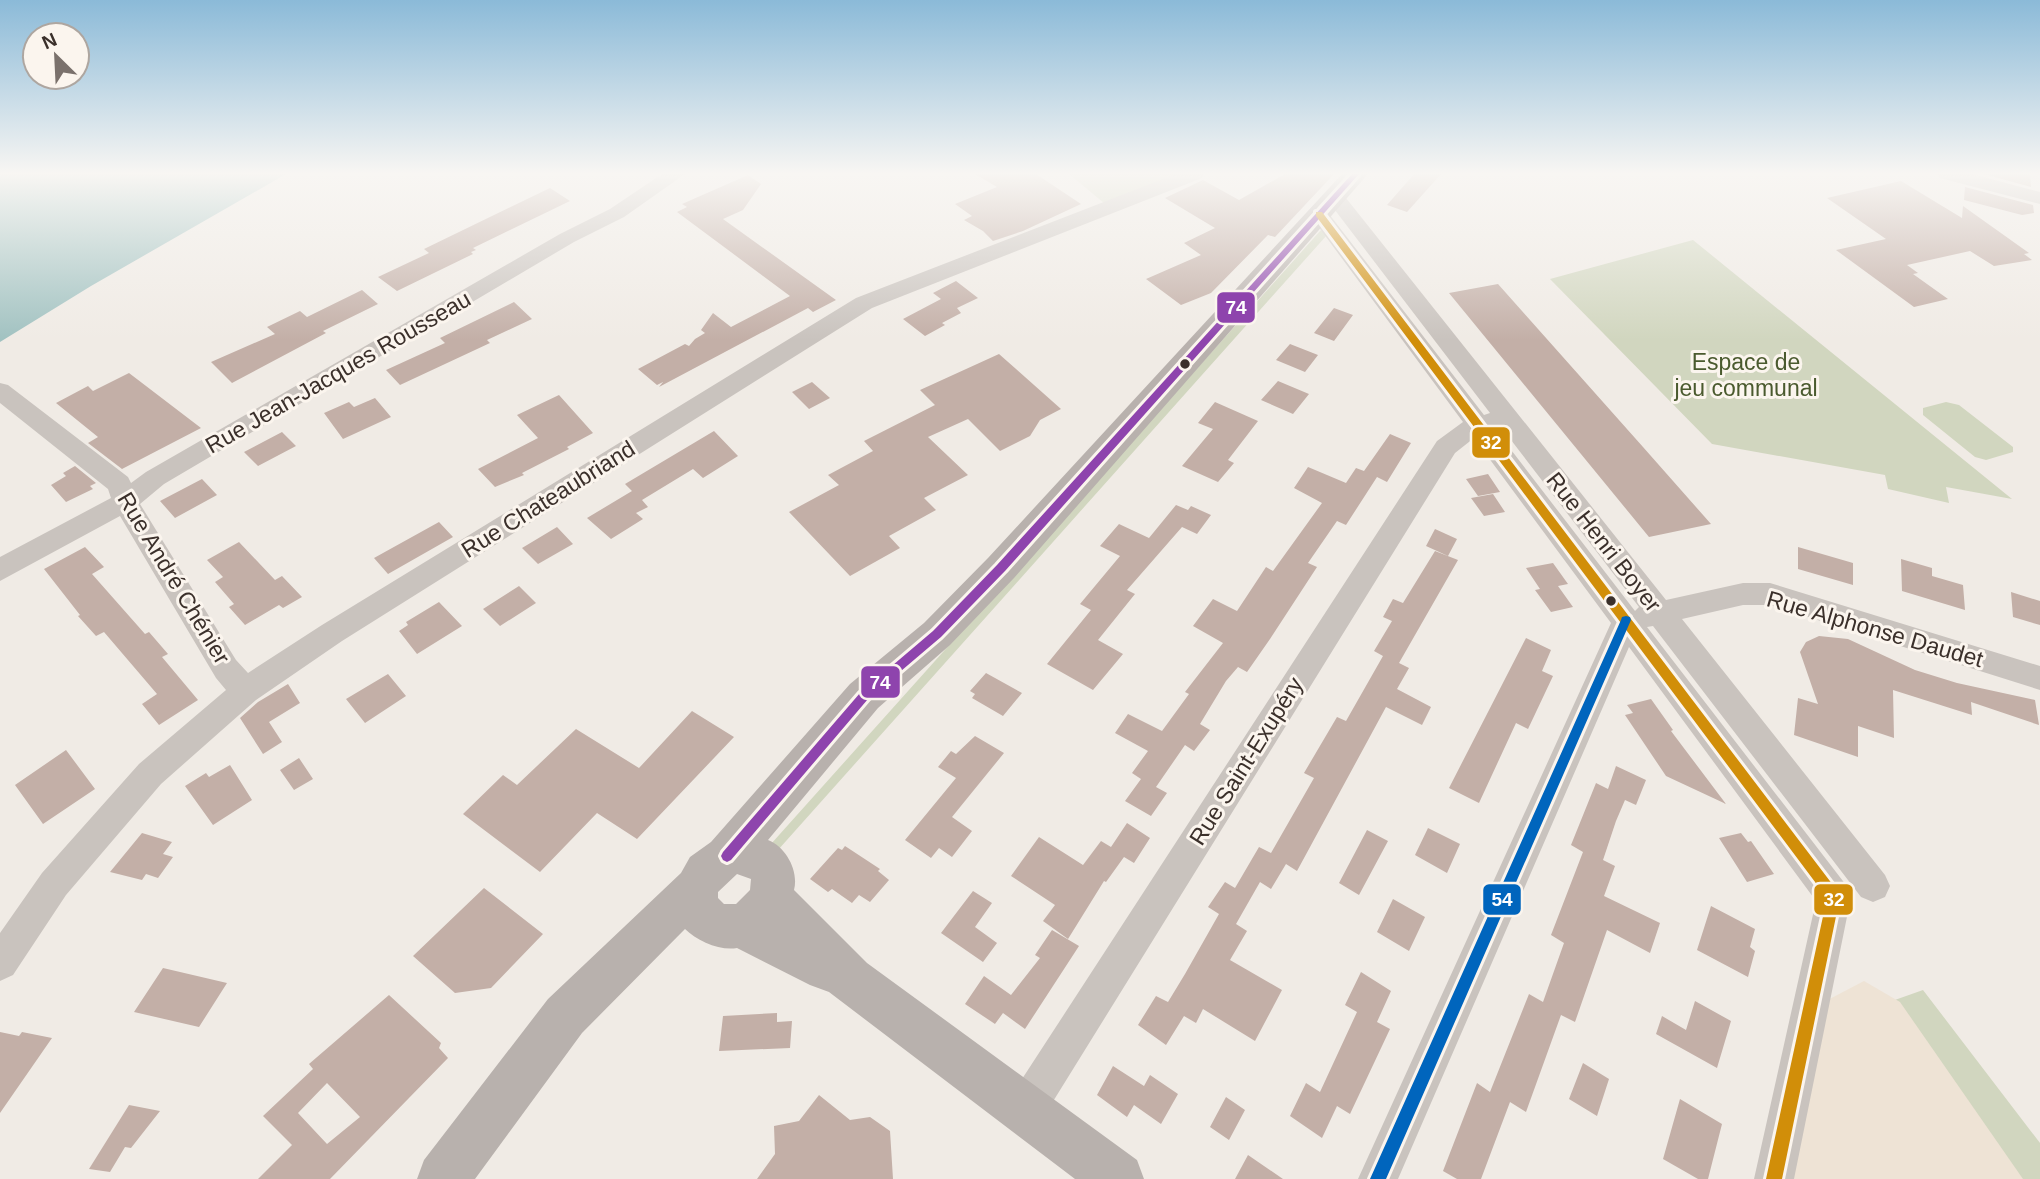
<svg xmlns="http://www.w3.org/2000/svg" width="2040" height="1179" font-family="Helvetica,sans-serif">
<style>
.green{fill:#d1d6bf}
.plaza{fill:#eee3d5}
.water{fill:#a1c2c1}
.building{fill:#c3afa7;fill-rule:evenodd}
.lines{fill:none;stroke-linecap:round;stroke-linejoin:round}
.minor{fill:#c9c3be;fill-rule:evenodd}
.major{fill:#b8b1ad;fill-rule:evenodd}
.bus-1-casing{stroke:#fbf5ee;stroke-width:6}
.bus-2-casing{stroke:#fbf5ee;stroke-width:6}
.bus-3-casing{stroke:#fbf5ee;stroke-width:6}
.bus-1{fill:#8e44ad;fill-rule:evenodd}
.bus-2{fill:#d18e09;fill-rule:evenodd}
.bus-3{fill:#0065bd;fill-rule:evenodd}
.bus-dot{fill:#3b302b;stroke:#fbf5ee;stroke-width:2.5}
.labels{text-anchor:middle;dominant-baseline:central;stroke-width:6;stroke-linejoin:round;paint-order:stroke}
.park-label{font-size:23px;fill:#4a5a2e;stroke:#fbf5ee}
.street-label{font-size:23px;fill:#3b302b;stroke:#fbf5ee}
.line-badge{stroke:#fbf5ee;stroke-width:2.5}
.badge-label{font-size:19px;text-anchor:middle;font-weight:bold;fill:#fff}
</style>
<rect width="100%" height="100%" fill="#f0ebe5"/>
<!-- green -->
<path class="green" d="M 1069,174 L 1181,174 L 1104,203 Z
M 1321,230 L 1327,235 L 778,850 L 771,844 Z
M 1693,240 L 2012,499 L 1946,487 L 1949,503 L 1888,489 L 1885,475 L 1712,444 L 1550,279 Z
M 1946,402 L 1959,405 L 2013,447 L 2013,452 L 1986,460 L 1975,457 L 1923,415 L 1923,408 Z
M 1923,990 L 2040,1143 L 2040,1179 L 1831,1179 L 1830,1023 Z"/>
<!-- plaza -->
<path class="plaza" d="M 1864,981 L 1900,1002 L 2023,1179 L 1787,1179 L 1820,1004 Z"/>
<!-- water -->
<path class="water" d="M 0,174 L 286,174 L 91,286 L 0,342 Z"/>
<!-- building -->
<path class="building" d="M 975,174 L 1036,174 L 1081,204 L 1023,231 L 993,241 L 983,231 L 964,220 L 972,216 L 955,204 L 997,187 Z
M 1285,174 L 1334,174 L 1275,237 L 1268,235 L 1211,293 L 1181,305 L 1146,279 L 1201,255 L 1184,243 L 1215,228 L 1165,198 L 1203,180 L 1239,200 Z
M 1414,174 L 1441,174 L 1407,212 L 1387,205 Z
M 1984,174 L 2030,174 L 2031,187 Z
M 748,175 L 761,184 L 743,210 L 723,219 L 836,300 L 813,312 L 808,308 L 659,387 L 663,382 L 657,385 L 638,369 L 685,344 L 689,346 L 695,339 L 705,333 L 701,330 L 713,313 L 731,327 L 790,296 L 677,212 L 687,207 L 682,204 Z
M 1901,181 L 1962,218 L 1963,206 L 2029,253 L 2024,254 L 2032,260 L 1994,266 L 1970,251 L 1907,265 L 1918,273 L 1913,274 L 1948,299 L 1914,307 L 1836,250 L 1886,239 L 1827,198 Z
M 1965,187 L 2033,205 L 2034,213 L 2022,215 L 1964,200 Z
M 550,188 L 570,201 L 473,248 L 476,250 L 471,252 L 473,254 L 397,291 L 378,277 L 429,253 L 424,249 Z
M 956,281 L 978,298 L 957,308 L 961,313 L 942,323 L 945,325 L 925,336 L 903,319 L 941,299 L 933,293 Z
M 1498,284 L 1643,447 L 1711,524 L 1649,537 L 1449,293 Z
M 362,290 L 378,304 L 323,331 L 326,333 L 232,383 L 211,362 L 275,334 L 267,327 L 300,311 L 307,317 Z
M 514,302 L 532,319 L 487,340 L 490,343 L 400,385 L 386,370 L 445,343 L 440,338 Z
M 1334,308 L 1353,315 L 1334,341 L 1314,333 Z
M 1290,344 L 1318,355 L 1305,372 L 1276,360 Z
M 999,354 L 1061,409 L 1040,420 L 1030,436 L 1000,451 L 968,419 L 928,437 L 968,475 L 924,498 L 936,510 L 889,536 L 900,548 L 850,576 L 789,512 L 839,485 L 828,475 L 873,451 L 864,441 L 935,405 L 920,390 Z
M 129,373 L 201,428 L 122,469 L 88,443 L 98,437 L 56,403 L 88,386 L 93,391 Z
M 1278,381 L 1309,394 L 1293,414 L 1261,400 Z
M 812,382 L 830,398 L 809,409 L 792,392 Z
M 559,395 L 593,433 L 567,447 L 569,449 L 522,473 L 524,475 L 495,487 L 478,469 L 538,438 L 517,415 Z
M 375,398 L 391,417 L 343,439 L 324,413 L 349,402 L 354,407 Z
M 1215,402 L 1258,421 L 1228,460 L 1234,463 L 1218,482 L 1182,466 L 1213,429 L 1198,423 Z
M 714,431 L 738,456 L 703,478 L 693,469 L 642,500 L 648,507 L 636,513 L 643,519 L 611,539 L 587,518 L 632,491 L 625,484 Z
M 282,432 L 296,446 L 258,466 L 244,452 Z
M 1390,434 L 1411,443 L 1387,482 L 1377,477 L 1346,525 L 1337,521 L 1308,563 L 1317,567 L 1270,639 L 1247,672 L 1238,667 L 1226,681 L 1200,724 L 1210,730 L 1194,751 L 1185,745 L 1156,787 L 1167,793 L 1151,816 L 1125,801 L 1141,779 L 1132,773 L 1148,751 L 1115,733 L 1128,714 L 1162,731 L 1189,694 L 1185,692 L 1223,643 L 1193,626 L 1213,599 L 1237,611 L 1266,567 L 1273,571 L 1322,503 L 1294,488 L 1308,467 L 1346,483 L 1356,468 L 1364,471 Z
M 75,466 L 96,483 L 90,486 L 93,489 L 66,502 L 51,485 L 66,476 L 63,473 Z
M 1488,474 L 1500,492 L 1478,496 L 1466,479 Z
M 202,479 L 217,495 L 175,518 L 160,501 Z
M 1493,494 L 1505,512 L 1484,516 L 1471,498 Z
M 1176,505 L 1188,510 L 1191,506 L 1211,515 L 1197,534 L 1182,527 L 1127,590 L 1135,594 L 1098,640 L 1123,654 L 1093,690 L 1047,664 L 1091,610 L 1080,604 L 1120,556 L 1100,546 L 1119,524 L 1149,538 Z
M 439,522 L 453,537 L 388,574 L 374,558 Z
M 557,527 L 573,544 L 538,564 L 522,548 Z
M 1435,529 L 1457,539 L 1448,556 L 1426,546 Z
M 239,542 L 275,580 L 282,576 L 302,597 L 283,608 L 279,605 L 245,625 L 229,607 L 234,604 L 215,582 L 223,577 L 207,560 Z
M 85,547 L 104,567 L 92,574 L 145,634 L 149,632 L 168,654 L 162,657 L 198,700 L 159,725 L 142,704 L 157,694 L 104,632 L 96,636 L 78,616 L 80,615 L 44,569 Z
M 1798,547 L 1853,563 L 1853,585 L 1798,569 Z
M 1435,551 L 1458,560 L 1399,663 L 1409,668 L 1397,689 L 1431,707 L 1422,725 L 1386,707 L 1297,871 L 1286,864 L 1271,889 L 1260,882 L 1236,924 L 1247,931 L 1230,960 L 1282,990 L 1255,1041 L 1203,1009 L 1196,1023 L 1184,1016 L 1166,1045 L 1138,1025 L 1156,996 L 1168,1002 L 1185,974 L 1219,914 L 1208,907 L 1225,882 L 1235,888 L 1259,847 L 1271,853 L 1314,778 L 1304,773 L 1337,717 L 1346,721 L 1383,656 L 1374,651 L 1392,621 L 1383,617 L 1393,599 L 1403,603 Z
M 1901,559 L 1932,568 L 1932,576 L 1963,585 L 1965,610 L 1902,591 Z
M 1553,563 L 1568,584 L 1558,586 L 1573,607 L 1551,612 L 1535,590 L 1540,589 L 1526,568 Z
M 519,586 L 536,603 L 500,626 L 483,609 Z
M 2011,592 L 2040,601 L 2040,625 L 2013,617 Z
M 439,602 L 462,626 L 417,654 L 399,631 L 408,625 L 406,622 Z
M 1819,636 L 1848,639 L 1915,670 L 1957,683 L 2035,700 L 2039,725 L 1971,702 L 1972,715 L 1893,690 L 1894,738 L 1858,726 L 1858,757 L 1794,735 L 1798,698 L 1818,704 L 1800,652 L 1806,642 Z
M 1526,638 L 1551,650 L 1542,671 L 1553,676 L 1528,729 L 1516,723 L 1479,803 L 1449,788 Z
M 986,673 L 1022,693 L 1003,716 L 972,698 L 975,694 L 970,691 Z
M 388,674 L 406,696 L 365,723 L 346,699 Z
M 288,684 L 300,703 L 269,722 L 282,742 L 263,754 L 240,718 L 258,702 Z
M 1651,699 L 1673,730 L 1671,731 L 1726,804 L 1666,776 L 1625,715 L 1633,713 L 1627,705 Z
M 692,711 L 734,737 L 637,839 L 597,813 L 540,872 L 463,814 L 503,775 L 517,785 L 576,729 L 639,768 Z
M 975,736 L 1004,753 L 952,817 L 972,831 L 952,857 L 939,848 L 931,858 L 905,840 L 956,778 L 938,767 L 951,751 L 956,754 Z
M 66,750 L 95,789 L 43,824 L 15,785 Z
M 299,758 L 313,779 L 294,790 L 280,770 Z
M 230,765 L 252,800 L 213,825 L 185,786 L 206,773 L 209,777 Z
M 1616,766 L 1646,780 L 1636,805 L 1625,800 L 1616,821 L 1603,860 L 1615,866 L 1604,896 L 1660,923 L 1650,953 L 1607,930 L 1575,1022 L 1561,1015 L 1526,1112 L 1510,1102 L 1481,1179 L 1457,1179 L 1443,1171 L 1477,1083 L 1490,1092 L 1529,994 L 1543,1002 L 1564,943 L 1551,935 L 1583,852 L 1571,845 L 1596,783 L 1608,789 Z
M 1127,823 L 1150,838 L 1134,863 L 1124,857 L 1106,882 L 1104,881 L 1068,939 L 1043,921 L 1055,905 L 1011,876 L 1039,837 L 1083,865 L 1101,841 L 1111,847 Z
M 1428,828 L 1460,844 L 1447,873 L 1415,855 Z
M 1367,830 L 1388,841 L 1359,895 L 1339,883 Z
M 142,833 L 172,842 L 163,854 L 173,857 L 158,878 L 146,874 L 142,880 L 110,872 Z
M 1741,833 L 1748,842 L 1751,841 L 1774,874 L 1747,882 L 1719,838 Z
M 845,846 L 880,869 L 878,871 L 889,880 L 870,902 L 859,895 L 852,903 L 832,889 L 828,892 L 810,879 L 838,848 L 842,850 Z
M 484,888 L 543,934 L 491,988 L 455,993 L 413,956 Z
M 973,891 L 992,903 L 975,927 L 997,943 L 983,962 L 941,933 Z
M 1393,899 L 1425,917 L 1409,951 L 1377,932 Z
M 1711,906 L 1755,929 L 1750,947 L 1755,951 L 1748,977 L 1697,950 Z
M 1052,930 L 1079,946 L 1025,1029 L 1003,1013 L 995,1024 L 965,1004 L 984,976 L 1011,995 L 1040,958 L 1035,955 Z
M 163,968 L 227,983 L 199,1027 L 134,1012 Z
M 1361,972 L 1391,991 L 1377,1022 L 1390,1029 L 1350,1114 L 1337,1106 L 1322,1138 L 1290,1116 L 1306,1083 L 1320,1092 L 1357,1012 L 1345,1005 Z
M 389,995 L 441,1043 L 439,1048 L 448,1058 L 330,1179 L 258,1179 L 292,1145 L 263,1116 L 313,1069 L 309,1064 ZM 327,1083 L 360,1117 L 327,1144 L 298,1113 Z
M 1695,1001 L 1731,1021 L 1717,1068 L 1656,1034 L 1662,1016 L 1686,1030 Z
M 777,1013 L 777,1022 L 792,1021 L 790,1048 L 719,1051 L 723,1016 Z
M 0,1032 L 19,1036 L 22,1032 L 52,1038 L 0,1113 Z
M 1583,1063 L 1609,1079 L 1597,1116 L 1569,1099 Z
M 1113,1066 L 1144,1086 L 1150,1075 L 1178,1094 L 1161,1124 L 1134,1105 L 1127,1117 L 1097,1095 Z
M 819,1095 L 850,1120 L 870,1117 L 890,1131 L 893,1179 L 757,1179 L 775,1154 L 774,1126 L 799,1121 Z
M 1226,1097 L 1245,1110 L 1229,1140 L 1210,1127 Z
M 1680,1099 L 1722,1124 L 1708,1179 L 1698,1179 L 1663,1159 Z
M 129,1105 L 160,1111 L 131,1148 L 125,1147 L 110,1172 L 89,1169 Z
M 1248,1155 L 1283,1179 L 1235,1179 Z"/>
<g class="lines">
<!-- minor -->
<path class="minor" d="M 662,174 L 685,174 L 624,217 L 574,242 L 164,484 L 140,504 L 236,660 L 248,673 L 322,625 L 856,298 L 1176,174 L 1204,174 L 1202,178 L 872,308 L 342,641 L 256,700 L 161,784 L 66,895 L 13,975 L 0,981 L 0,933 L 42,873 L 139,764 L 226,690 L 216,678 L 120,516 L 0,581 L 0,557 L 111,498 L 108,489 L 0,403 L 0,383 L 8,385 L 128,477 L 131,483 L 146,472 L 560,234 L 610,209 Z
M 1938,174 L 1972,174 L 2040,192 L 2040,204 L 1940,178 Z
M 1335,191 L 1342,193 L 1666,600 L 1743,583 L 1770,583 L 2040,666 L 2040,690 L 1770,605 L 1743,605 L 1682,619 L 1885,875 L 1890,886 L 1885,897 L 1873,902 L 1861,897 L 1653,626 L 1647,627 L 1846,885 L 1851,897 L 1794,1179 L 1754,1179 L 1816,901 L 1629,647 L 1398,1179 L 1358,1179 L 1611,623 L 1474,438 L 1455,453 L 1039,1124 L 1025,1129 L 1011,1124 L 1006,1110 L 1011,1096 L 1437,441 L 1463,422 L 1312,218 L 1309,214 L 1312,210 L 1326,210 L 1484,415 L 1490,413 L 1328,201 L 1325,197 L 1328,193 ZM 1501,427 L 1639,607 L 1635,611 L 1495,429 Z"/>
<!-- major -->
<path class="major" d="M 1342,174 L 1368,174 L 1014,578 L 950,645 L 878,708 L 768,840 C 786,847 799,871 794,890 L 867,963 L 1137,1160 L 1144,1179 L 1075,1179 L 829,992 L 810,985 L 737,948 C 720,951 697,941 685,929 L 582,1033 L 475,1179 L 417,1179 L 424,1160 L 548,999 L 681,873 L 690,857 L 711,842 L 850,684 L 924,623 L 988,558 ZM 737,874 L 751,879 L 750,890 L 736,904 L 724,904 L 718,898 L 718,892 Z"/>
<!-- bus-1 casing -->
<g class="bus-1-casing">
<path id="bus-1" d="M 1352,174 L 1359,174 L 1005,571 L 941,637 L 868,699 L 731,860 L 727,862 L 723,860 L 721,856 L 723,852 L 860,693 L 933,631 L 997,565 Z"/>
</g>
<!-- bus-2 casing -->
<g class="bus-2-casing">
<path id="bus-2" d="M 1316,212 L 1322,212 L 1839,893 L 1840,897 L 1782,1179 L 1766,1179 L 1827,898 L 1316,216 Z"/>
</g>
<!-- bus-3 casing -->
<g class="bus-3-casing">
<path id="bus-3" d="M 1626,616 L 1630,617 L 1631,620 L 1386,1179 L 1370,1179 L 1621,620 L 1622,617 Z"/>
</g>
<!-- bus-1 -->
<use href="#bus-1" class="bus-1"/>
<!-- bus-2 -->
<use href="#bus-2" class="bus-2"/>
<!-- bus-3 -->
<use href="#bus-3" class="bus-3"/>
</g>
<!-- sky -->
<linearGradient id="sky" x2="0" y2="1"><stop stop-color="#8bbad8"/><stop offset="0.51" stop-color="#f8f6f3"/><stop offset="1" stop-color="#f8f6f3" stop-opacity="0"/></linearGradient>
<rect width="2040" height="340" fill="url(#sky)"/>
<!-- markers -->
<g class="bus-dot">
<circle cx="1185" cy="364" r="6"/>
<circle cx="1611" cy="601" r="6"/>
</g>
<g class="labels">
<!-- park labels -->
<g class="park-label">
<text x="1746" y="362">Espace de<tspan x="1746" dy="26">jeu communal</tspan></text>
</g>
<!-- street labels -->
<g class="street-label">
<text transform="translate(338 372) rotate(-30)">Rue Jean-Jacques Rousseau</text>
<text transform="translate(548 499) rotate(-32)">Rue Chateaubriand</text>
<text transform="translate(1604 542) rotate(52)">Rue Henri Boyer</text>
<text transform="translate(174 578) rotate(59)">Rue André Chénier</text>
<text transform="translate(1875 629) rotate(16)">Rue Alphonse Daudet</text>
<text transform="translate(1246 761) rotate(-58)">Rue Saint-Exupéry</text>
</g>
</g>
<g class="line-badge">
<rect x="1216" y="291" width="40" height="33" rx="7" fill="#8e44ad"/>
<rect x="1471" y="426" width="40" height="33" rx="7" fill="#d18e09"/>
<rect x="860" y="665" width="41" height="34" rx="7" fill="#8e44ad"/>
<rect x="1813" y="883" width="41" height="33" rx="7" fill="#d18e09"/>
<rect x="1482" y="883" width="40" height="33" rx="7" fill="#0065bd"/>
</g>
<g class="badge-label">
<text x="1236" y="314">74</text>
<text x="1491" y="449">32</text>
<text x="880" y="689">74</text>
<text x="1834" y="906">32</text>
<text x="1502" y="906">54</text>
</g>
<!-- north arrow -->
<g transform="translate(56 56) rotate(336)"><circle r="33" fill="#fbf5ee" stroke="#aea6a0" stroke-width="2"/>
<path d="M0-5L12 26L0 18L-12 26Z" fill="#7a716c"/>
<text y="-10" font-size="19" font-weight="bold" text-anchor="middle" fill="#3b302b">N</text>
</g>
</svg>
